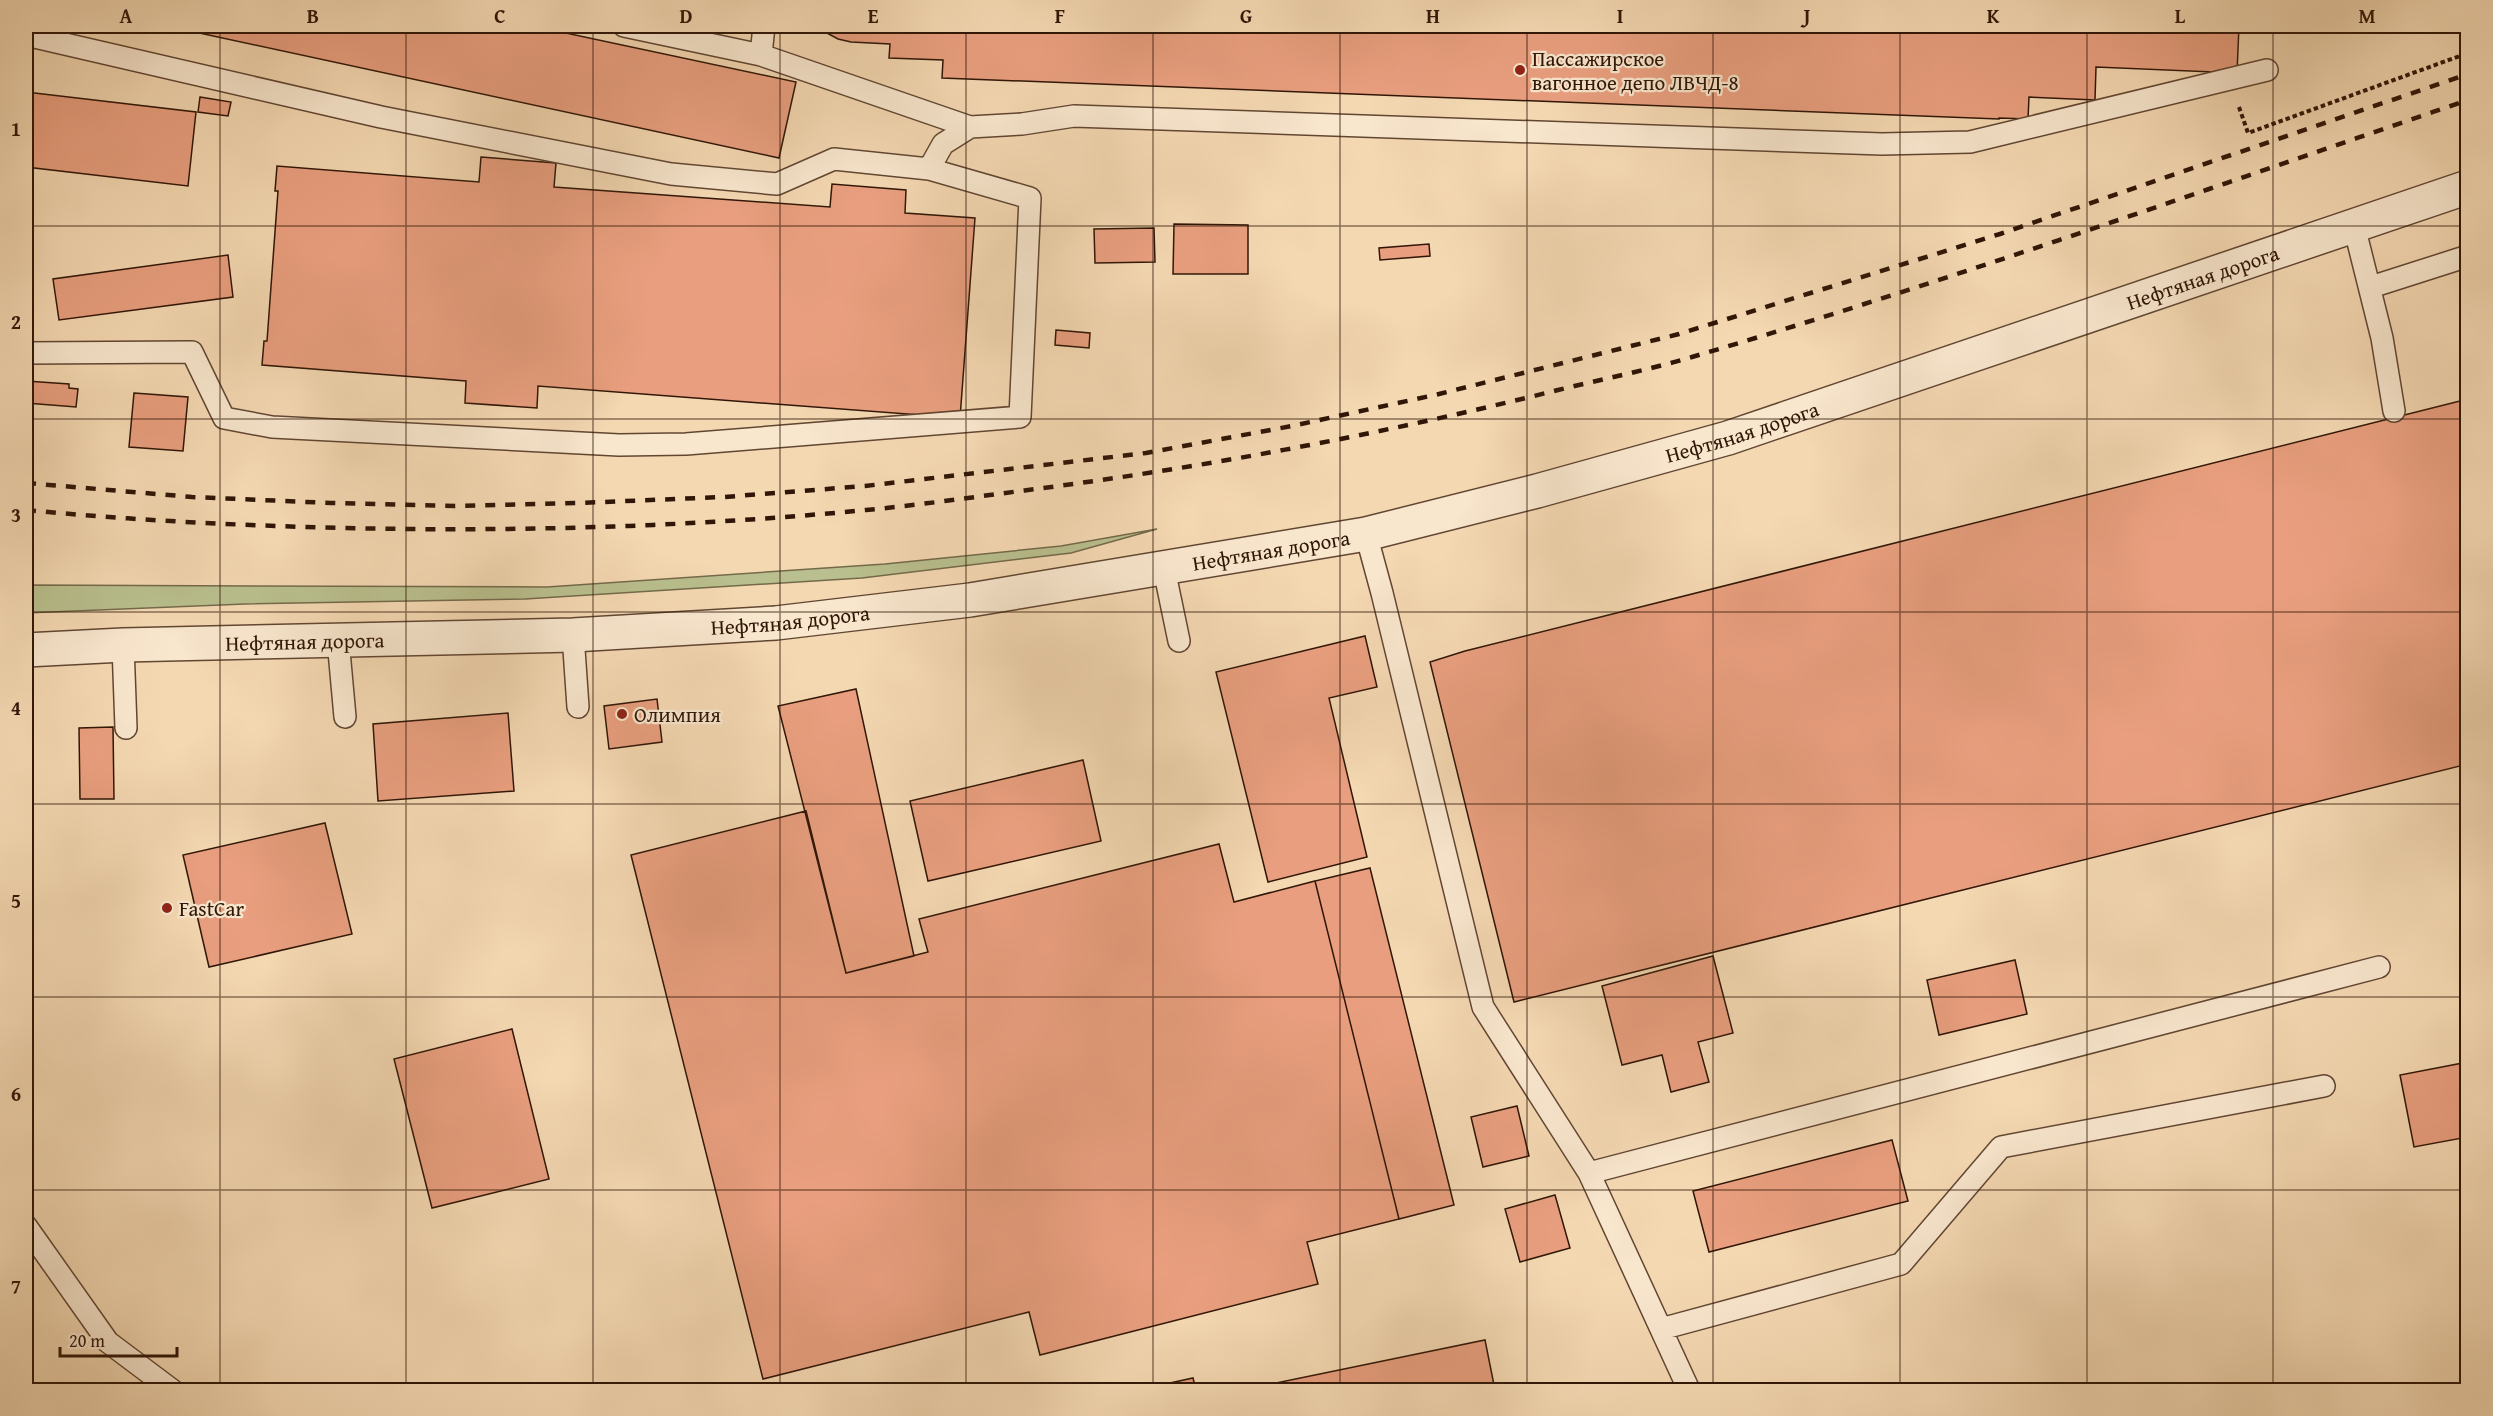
<svg xmlns="http://www.w3.org/2000/svg" width="2493" height="1416" font-family="'Gentium Book Plus',serif">
<style>
.green{fill:#b9bf8e;stroke:#746a4a;stroke-width:1.5}
.building{fill:#e99f7f;stroke:#301607;stroke-width:1.5}
.lines{fill:none;stroke-linecap:round;stroke-linejoin:round}
.service-casing{stroke:#614632;stroke-width:24}
.minor-casing{stroke:#614632;stroke-width:36}
.path{stroke:#301607;stroke-width:4;stroke-dasharray:4.5 3;stroke-linecap:butt}
.service{stroke:#f8e6cd;stroke-width:21}
.minor{stroke:#f8e6cd;stroke-width:33}
.rail{stroke:#301607;stroke-width:4.5;stroke-dasharray:10 10;stroke-linecap:butt}
.grid{fill:none;stroke:#301607;stroke-width:1.5;stroke-opacity:0.55}
.poi-dot{fill:#8f2418;stroke:#f8e6cd;stroke-width:2}
.labels{text-anchor:middle;dominant-baseline:central;stroke-width:4.5;stroke-linejoin:round;paint-order:stroke}
.poi-label{font-size:21px;fill:#301607;stroke:#f8e6cd;text-anchor:start}
.street-label{font-size:21px;fill:#301607;stroke:#f8e6cd}
.neatline{fill:none;stroke:#301607;stroke-width:2}
.grid-label{font-size:20px;text-anchor:middle;font-weight:bold;fill:#301607}
</style>
<rect width="100%" height="100%" fill="#f4d8b2"/>
<filter id="stains"><feTurbulence type="fractalNoise" baseFrequency=".00333" numOctaves="4"/><feColorMatrix values="0 0 0 0 .2 0 0 0 0 .09 0 0 0 0 .02 0 0 0 .5 -.17"/></filter>
<radialGradient id="worn" r=".72"><stop offset=".6" stop-color="#630" stop-opacity="0"/><stop offset="1" stop-color="#630" stop-opacity=".3"/></radialGradient>
<!-- green -->
<path class="green" d="M 1157,529 L 1071,553 L 862,578 L 525,599 L 245,604 L 26,613 L 26,585 L 547,587 L 885,564 L 1061,546 Z"/>
<!-- building -->
<path class="building" d="M 167,26 L 533,26 L 796,82 L 779,158 Z
M 814,26 L 2239,26 L 2237,73 L 2096,67 L 2095,100 L 2029,97 L 2028,119 L 1999,118 L 1999,119 L 942,78 L 943,60 L 889,58 L 890,44 L 851,42 L 838,39 Z
M 26,92 L 196,112 L 188,186 L 26,167 Z
M 200,97 L 231,102 L 228,116 L 198,112 Z
M 481,157 L 556,163 L 554,187 L 830,207 L 832,184 L 906,190 L 905,213 L 975,218 L 960,418 L 538,386 L 537,408 L 465,403 L 466,381 L 262,365 L 264,341 L 267,341 L 278,191 L 275,191 L 277,166 L 479,182 Z
M 1174,224 L 1248,225 L 1248,274 L 1173,274 Z
M 1154,228 L 1155,262 L 1095,263 L 1094,229 Z
M 1429,244 L 1430,256 L 1380,260 L 1379,248 Z
M 228,255 L 233,297 L 59,320 L 53,279 Z
M 1056,330 L 1090,333 L 1089,348 L 1055,345 Z
M 26,381 L 69,384 L 69,388 L 78,389 L 76,407 L 26,403 Z
M 134,393 L 188,397 L 183,451 L 129,447 Z
M 2468,399 L 2468,764 L 1514,1002 L 1430,662 L 1465,651 Z
M 1365,636 L 1377,687 L 1329,698 L 1367,857 L 1268,882 L 1216,672 Z
M 856,689 L 914,956 L 846,973 L 778,706 Z
M 657,699 L 662,742 L 609,749 L 604,706 Z
M 508,713 L 514,791 L 378,801 L 373,724 Z
M 113,727 L 114,799 L 80,799 L 79,728 Z
M 1083,760 L 1101,841 L 928,881 L 910,801 Z
M 806,811 L 846,973 L 928,952 L 919,919 L 1219,844 L 1234,902 L 1315,881 L 1399,1219 L 1307,1242 L 1318,1284 L 1040,1355 L 1029,1312 L 763,1379 L 631,855 Z
M 325,823 L 352,934 L 209,967 L 183,855 Z
M 1370,868 L 1454,1205 L 1399,1219 L 1315,881 Z
M 1713,956 L 1733,1033 L 1698,1042 L 1709,1082 L 1671,1092 L 1662,1055 L 1622,1065 L 1602,986 Z
M 2015,960 L 2027,1014 L 1939,1035 L 1927,980 Z
M 512,1029 L 549,1179 L 432,1208 L 394,1059 Z
M 2468,1062 L 2468,1137 L 2414,1147 L 2400,1075 Z
M 1517,1106 L 1529,1156 L 1483,1167 L 1471,1117 Z
M 1892,1140 L 1908,1201 L 1709,1252 L 1693,1191 Z
M 1555,1195 L 1570,1248 L 1520,1262 L 1505,1209 Z
M 1485,1340 L 1495,1390 L 1247,1390 L 1247,1389 Z
M 1193,1378 L 1196,1390 L 1138,1390 Z"/>
<g class="lines">
<!-- service casing -->
<g class="service-casing">
<path id="service" d="M 624,26 L 761,55 L 970,127
M 26,35 L 381,117 L 671,174 L 777,184 L 834,159 L 929,169 L 943,144 L 970,127 L 1022,124 L 1074,116 L 1882,144 L 1970,142 L 2267,70
M 761,55 L 764,26
M 2354,226 L 2382,338 L 2394,411
M 2371,287 L 2468,256
M 26,353 L 192,352 L 224,418 L 272,427 L 619,445 L 686,444 L 1020,417 L 1030,198 L 929,169
M 1366,534 L 1382,593 L 1483,1007 L 1589,1173
M 1164,569 L 1179,641
M 573,635 L 578,707
M 338,640 L 345,717
M 123,645 L 126,728
M 26,1226 L 108,1342 L 172,1390
M 1661,1329 L 1901,1264 L 2001,1147 L 2324,1086
M 1689,1390 L 1589,1173 L 2379,967"/>
</g>
<!-- minor casing -->
<g class="minor-casing">
<g id="minor">
<path id="s1" d="M 26,650 L 123,645 L 573,635 L 776,623 L 970,600 L 1366,534 L 1537,491 L 1728,438 L 2468,187"/>
</g>
</g>
<!-- path -->
<path class="path" d="M 2239,107 L 2248,133 L 2468,53"/>
<!-- service -->
<use href="#service" class="service"/>
<!-- minor -->
<use href="#minor" class="minor"/>
<!-- rail -->
<path class="rail" d="M 26,483 L 192,497 L 331,503 L 455,506 L 580,503 L 724,497 L 865,486 L 1146,453 L 1292,426 L 1439,394 L 1679,334 L 2000,234 L 2468,74
M 26,510 C 109,518 193,523 276,526 C 473,533 670,529 866,510 C 920,505 974,497 1028,490 C 1207,467 1383,434 1558,390 C 1603,379 1648,370 1692,357 C 1953,280 2210,188 2468,100"/>
</g>
<!-- grid -->
<path class="grid" d="M 220,26 L 220,1390M 406,26 L 406,1390M 593,26 L 593,1390M 780,26 L 780,1390M 966,26 L 966,1390M 1153,26 L 1153,1390M 1340,26 L 1340,1390M 1527,26 L 1527,1390M 1713,26 L 1713,1390M 1900,26 L 1900,1390M 2087,26 L 2087,1390M 2273,26 L 2273,1390M 26,226 L 2468,226M 26,419 L 2468,419M 26,612 L 2468,612M 26,804 L 2468,804M 26,997 L 2468,997M 26,1190 L 2468,1190"/>
<!-- markers -->
<g class="poi-dot">
<circle cx="1520" cy="70" r="6"/>
<circle cx="622" cy="714" r="6"/>
<circle cx="167" cy="908" r="6"/>
</g>
<g class="labels">
<!-- poi labels -->
<g class="poi-label">
<text x="1532" y="58">Пассажирское<tspan x="1532" dy="24">вагонное депо ЛВЧД-8</tspan></text>
<text x="634" y="714">Олимпия</text>
<text x="179" y="908">FastCar</text>
</g>
<!-- street labels -->
<g class="street-label">
<text stroke="none"><textPath href="#s1" startOffset="2223">Нефтяная дорога</textPath></text>
<text stroke="none"><textPath href="#s1" startOffset="1737">Нефтяная дорога</textPath></text>
<text stroke="none"><textPath href="#s1" startOffset="1251">Нефтяная дорога</textPath></text>
<text stroke="none"><textPath href="#s1" startOffset="765">Нефтяная дорога</textPath></text>
<text stroke="none"><textPath href="#s1" startOffset="279">Нефтяная дорога</textPath></text>
</g>
</g>
<!-- margin -->
<rect width="2493" height="1416" fill="none" stroke="#f4d8b2" stroke-width="66"/>
<!-- scale -->
<path d="M60 1347v9h117v-9" fill="none" stroke="#301607" stroke-width="3"/>
<text x="69" y="1347" font-size="18" fill="#301607" stroke="#f8e6cd" stroke-width="4.5" paint-order="stroke">20 m</text>
<rect x="33" y="33" width="2427" height="1350" class="neatline"/>
<g class="grid-label">
<text x="126" y="23">A</text>
<text x="313" y="23">B</text>
<text x="500" y="23">C</text>
<text x="686" y="23">D</text>
<text x="873" y="23">E</text>
<text x="1060" y="23">F</text>
<text x="1246" y="23">G</text>
<text x="1433" y="23">H</text>
<text x="1620" y="23">I</text>
<text x="1807" y="23">J</text>
<text x="1993" y="23">K</text>
<text x="2180" y="23">L</text>
<text x="2367" y="23">M</text>
<text x="16" y="136">1</text>
<text x="16" y="329">2</text>
<text x="16" y="522">3</text>
<text x="16" y="715">4</text>
<text x="16" y="908">5</text>
<text x="16" y="1101">6</text>
<text x="16" y="1293">7</text>
</g>
<rect width="100%" height="100%" filter="url(#stains)"/>
<rect width="100%" height="100%" fill="url(#worn)"/>
</svg>
